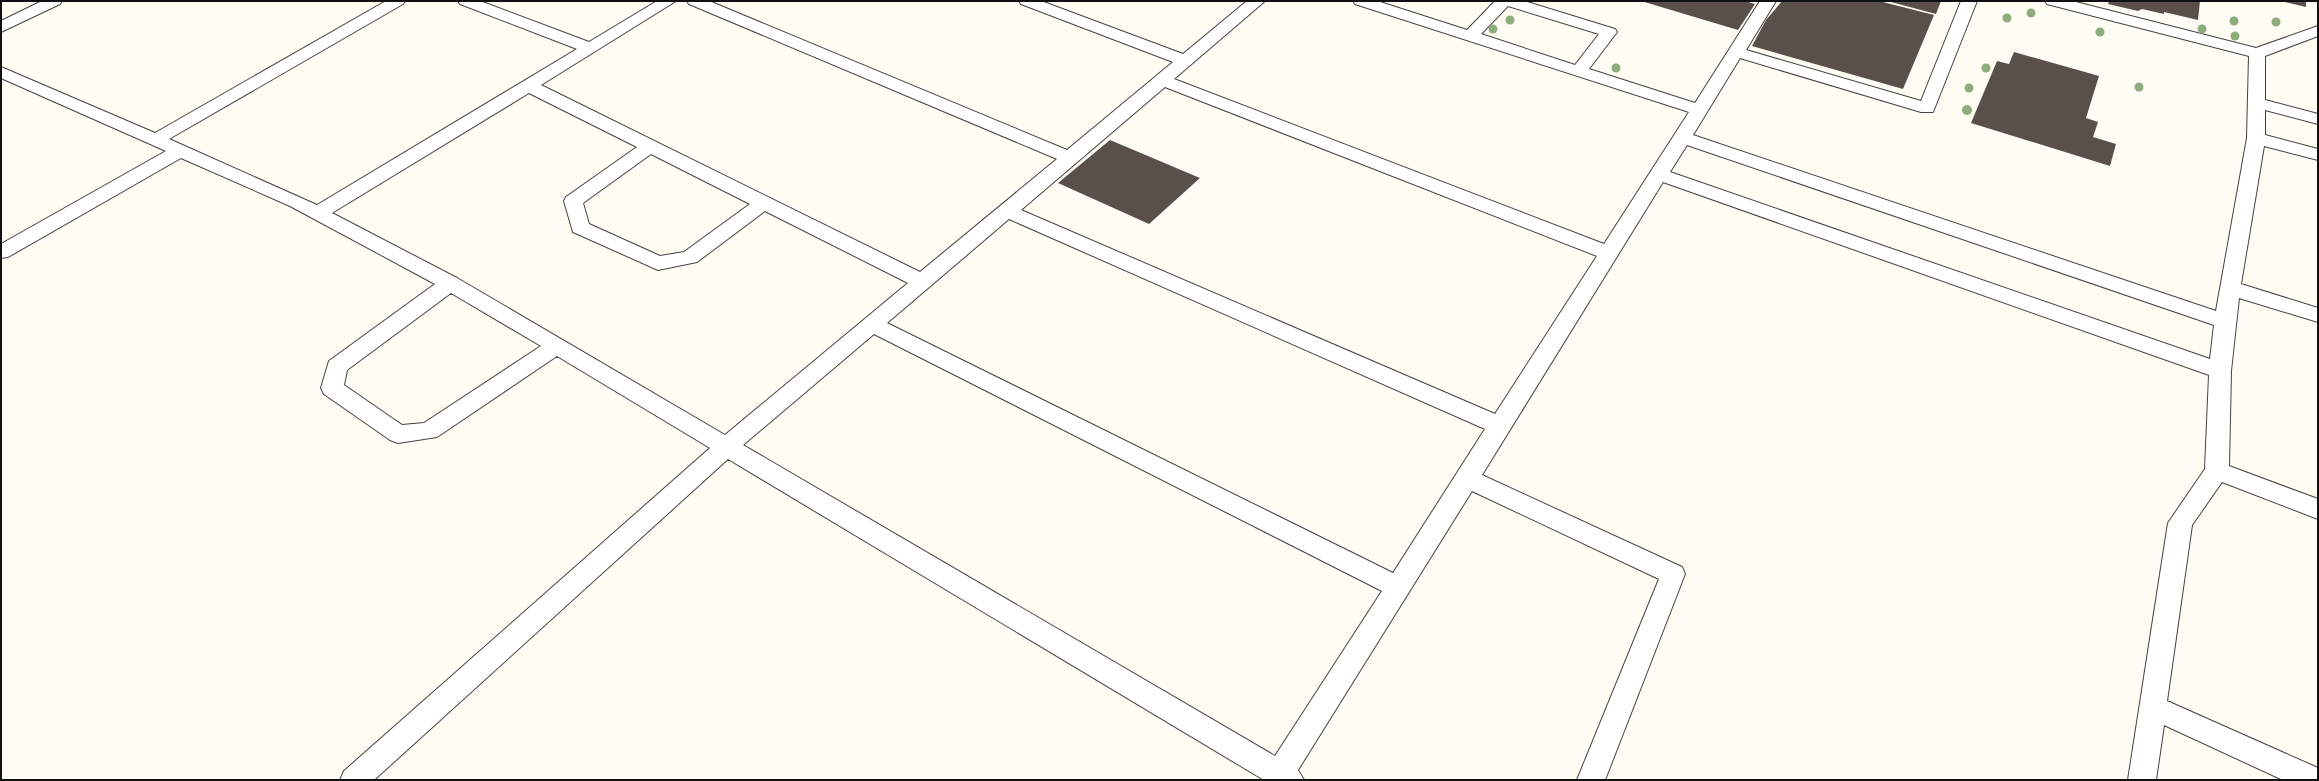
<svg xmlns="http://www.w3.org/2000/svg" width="2319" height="781" font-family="'Times New Roman',serif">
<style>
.building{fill:#59504b}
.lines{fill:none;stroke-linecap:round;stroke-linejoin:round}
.street-casing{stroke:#434343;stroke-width:2}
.street{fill:#fff;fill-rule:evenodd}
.tree{fill:#8dad7c}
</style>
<rect width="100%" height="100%" fill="#fffcf3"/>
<!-- building -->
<path class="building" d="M 1641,1 L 1745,1 L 1755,4 L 1738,30 Z
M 1782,1 L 1879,1 L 1934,15 L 1903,89 L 1752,46 L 1766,20 Z
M 1887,1 L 1941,1 L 1936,14 Z
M 2109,1 L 2200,1 L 2198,20 L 2164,12 L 2164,14 L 2142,9 L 2138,11 L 2108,4 Z
M 2285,1 L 2306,1 L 2306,7 L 2285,2 Z
M 2014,52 L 2099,76 L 2086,118 L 2098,122 L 2093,137 L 2116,144 L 2110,166 L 1971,123 L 1997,61 L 2009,64 Z
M 1110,140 L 1200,178 L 1149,224 L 1058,183 Z"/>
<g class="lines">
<!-- street casing -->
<g class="street-casing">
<path id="street" d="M 42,1 L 62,1 L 60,4 L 1,32 L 1,21 Z
M 386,1 L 405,1 L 403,4 L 169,139 L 317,205 L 577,49 L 460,4 L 458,1 L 480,1 L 589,42 L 657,1 L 676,1 L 541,85 L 920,272 L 1057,159 L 689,4 L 687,1 L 709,1 L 1067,150 L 1173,62 L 1021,4 L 1019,1 L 1041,1 L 1183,54 L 1247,1 L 1265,1 L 1174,79 L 1604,244 L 1689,112 L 1355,4 L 1353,1 L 1377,1 L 1467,30 L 1495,1 L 1524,1 L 1615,29 L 1617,32 L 1589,69 L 1695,103 L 1760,1 L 1776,1 L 1746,50 L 1921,101 L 1961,1 L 1977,1 L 1933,112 L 1921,112 L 1740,58 L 1693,135 L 2216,311 L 2247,138 L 2249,56 L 2047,4 L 2045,1 L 2072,1 L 2256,48 L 2318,26 L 2318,36 L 2265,56 L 2265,100 L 2318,114 L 2318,124 L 2265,110 L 2265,135 L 2318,149 L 2318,160 L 2264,146 L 2241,284 L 2318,308 L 2318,322 L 2239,298 L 2231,371 L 2229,466 L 2318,499 L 2318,519 L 2222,482 L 2192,525 L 2167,701 L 2318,768 L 2318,780 L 2283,780 L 2164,725 L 2156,780 L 2128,780 L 2168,523 L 2205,469 L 2209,375 L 1663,182 L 1482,475 L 1682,567 L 1685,574 L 1605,780 L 1577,780 L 1659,579 L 1472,491 L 1298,770 L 1304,780 L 1264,780 L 728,459 L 374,780 L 340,780 L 344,771 L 710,448 L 557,356 L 437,437 L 398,443 L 390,440 L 324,394 L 321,388 L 329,361 L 435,284 L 290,206 L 181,158 L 8,257 L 1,258 L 1,244 L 166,151 L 1,78 L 1,67 L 155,133 ZM 1508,6 L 1599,34 L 1575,65 L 1481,34 ZM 1165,87 L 1597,256 L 1495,414 L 1021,210 ZM 529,93 L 637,147 L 566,197 L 564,201 L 573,232 L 658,270 L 697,262 L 765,211 L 908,283 L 725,435 L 457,278 L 332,213 ZM 1687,145 L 2214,325 L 2210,359 L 1670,172 ZM 651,154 L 750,204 L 684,252 L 660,256 L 589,224 L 583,203 ZM 1009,219 L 1485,429 L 1393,573 L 887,323 ZM 451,293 L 541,346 L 424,423 L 402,425 L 344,385 L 347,370 ZM 874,334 L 1382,591 L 1275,756 L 743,445 Z"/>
</g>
<!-- street -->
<use href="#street" class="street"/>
</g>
<!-- trees -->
<g class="tree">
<circle cx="2031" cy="13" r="4.5"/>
<circle cx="2007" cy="18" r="4.5"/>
<circle cx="1510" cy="20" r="4.5"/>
<circle cx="2234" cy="21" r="4.5"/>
<circle cx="2276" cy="22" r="4.5"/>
<circle cx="1493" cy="29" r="4.5"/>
<circle cx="2202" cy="29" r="4.5"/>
<circle cx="2100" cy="32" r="4.5"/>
<circle cx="2235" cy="36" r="4.5"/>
<circle cx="1616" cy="68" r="4.5"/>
<circle cx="1986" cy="68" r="4.5"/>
<circle cx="2139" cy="87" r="4.5"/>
<circle cx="1969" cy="88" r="4.5"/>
<circle cx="1967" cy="110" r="5"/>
</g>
<!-- border -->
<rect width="2319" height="781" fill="none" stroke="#101010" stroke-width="4"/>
</svg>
